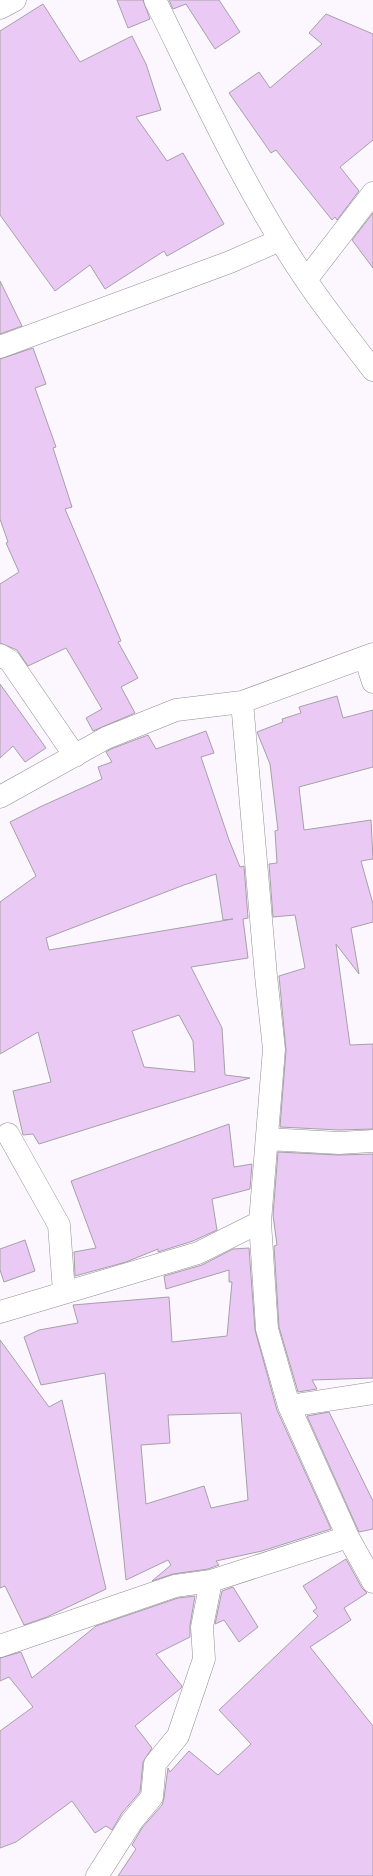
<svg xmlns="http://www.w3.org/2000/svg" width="373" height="1876" font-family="Commissioner,sans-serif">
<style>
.building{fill:#ebc9f5;stroke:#a5a1a7;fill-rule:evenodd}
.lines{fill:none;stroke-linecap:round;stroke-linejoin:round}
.minor-casing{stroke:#928e93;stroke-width:23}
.minor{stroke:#fff;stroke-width:22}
</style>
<rect width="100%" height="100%" fill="#fcf7fe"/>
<!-- building -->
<path class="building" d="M 117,0 L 143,0 L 150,19 L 128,28 Z
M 169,0 L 219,0 L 240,32 L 215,49 L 186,4 L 173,9 Z
M 43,4 L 80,62 L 132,36 L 146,64 L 161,110 L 136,117 L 167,161 L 183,153 L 224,224 L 167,256 L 164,251 L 105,289 L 90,265 L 55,291 L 0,215 L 0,31 Z
M 326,14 L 373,34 L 373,140 L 340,167 L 359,191 L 337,220 L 335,217 L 332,220 L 276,150 L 271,153 L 229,93 L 259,72 L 270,88 L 322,44 L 309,33 Z
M 373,213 L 373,268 L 352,240 Z
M 0,281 L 22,326 L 0,334 Z
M 33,348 L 46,384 L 35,388 L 56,447 L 53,448 L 72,507 L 65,509 L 121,641 L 118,642 L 138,678 L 121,687 L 135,713 L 93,731 L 86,718 L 102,709 L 66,648 L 28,666 L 17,650 L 0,643 L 0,584 L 19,572 L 6,543 L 8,542 L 0,519 L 0,359 Z
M 0,684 L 46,748 L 25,762 L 13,746 L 0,758 Z
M 337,696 L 343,718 L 373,710 L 373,767 L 299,787 L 304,830 L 371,820 L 373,859 L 361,861 L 373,904 L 373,922 L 351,928 L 359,974 L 336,944 L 350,1045 L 373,1044 L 373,1129 L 339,1130 L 280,1127 L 286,1050 L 279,976 L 305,968 L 295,915 L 273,917 L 269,864 L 277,863 L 275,831 L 278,830 L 270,764 L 257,732 L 283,722 L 282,719 L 301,713 L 299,707 Z
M 206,731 L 214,753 L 201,757 L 229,840 L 240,867 L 244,866 L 248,918 L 243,919 L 248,958 L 191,967 L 222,1028 L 225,1075 L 250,1078 L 39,1144 L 33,1134 L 23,1135 L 13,1091 L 51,1082 L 38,1032 L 0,1054 L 0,902 L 36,876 L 10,822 L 42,806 L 102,779 L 98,767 L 112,762 L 106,752 L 111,749 L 148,735 L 156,749 ZM 216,874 L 223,920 L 233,919 L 49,950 L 46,938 L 184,885 ZM 179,1015 L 193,1041 L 195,1072 L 144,1067 L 132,1031 Z
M 229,1124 L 234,1167 L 252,1164 L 250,1189 L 212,1199 L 217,1230 L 193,1241 L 158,1252 L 158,1249 L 126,1262 L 75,1276 L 74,1252 L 96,1248 L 71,1181 Z
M 278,1152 L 338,1155 L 373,1154 L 373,1378 L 312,1380 L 317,1389 L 298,1392 L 279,1327 L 274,1246 L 277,1245 L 273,1215 Z
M 25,1240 L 35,1271 L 4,1282 L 0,1270 L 0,1249 Z
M 249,1248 L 255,1330 L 277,1410 L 331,1529 L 262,1551 L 216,1561 L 219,1565 L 208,1569 L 173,1574 L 152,1581 L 171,1565 L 168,1560 L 126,1580 L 105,1373 L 41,1385 L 24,1337 L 39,1330 L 78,1323 L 73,1305 L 169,1297 L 172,1342 L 227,1336 L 232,1282 L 229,1282 L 229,1270 L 166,1289 L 164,1276 L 202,1265 L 233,1249 ZM 241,1413 L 248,1500 L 211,1508 L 204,1486 L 146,1504 L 141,1445 L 170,1443 L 168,1415 Z
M 0,1340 L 49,1407 L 62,1400 L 106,1589 L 47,1617 L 24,1625 L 5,1586 L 0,1588 Z
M 329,1412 L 373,1501 L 373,1529 L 359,1532 L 307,1416 Z
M 346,1559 L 362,1588 L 367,1593 L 344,1608 L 351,1620 L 310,1647 L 373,1726 L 373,1876 L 118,1876 L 136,1849 L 132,1845 L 142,1828 L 162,1805 L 164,1798 L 168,1768 L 170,1772 L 189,1751 L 218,1775 L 251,1744 L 219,1710 L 318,1616 L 313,1611 L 317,1608 L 303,1586 Z
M 233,1587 L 258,1627 L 239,1642 L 224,1620 L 215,1624 L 222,1591 Z
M 195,1596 L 190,1625 L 190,1637 L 156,1654 L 182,1686 L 181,1688 L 135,1726 L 152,1748 L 143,1762 L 140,1792 L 122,1813 L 112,1830 L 106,1826 L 95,1833 L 72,1801 L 16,1842 L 0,1848 L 0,1731 L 33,1707 L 9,1677 L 0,1681 L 0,1658 L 21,1652 L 32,1678 L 96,1626 L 178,1598 Z"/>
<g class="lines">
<!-- minor casing -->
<g class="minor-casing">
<path id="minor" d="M 155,0 C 202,95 246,192 306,280 C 327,311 350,340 373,370
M 0,8 L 15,0
M 306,280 L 373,193
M 0,347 L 230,262 L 280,240
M 0,655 L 10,661 L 75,756
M 365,657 L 373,682
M 242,702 L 266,976 L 274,1049 L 260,1222 L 267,1329 L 289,1406 L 348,1537 L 373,1582
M 0,797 L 106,738 L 176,710 L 242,702 L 373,654
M 8,1134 L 59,1225 L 64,1292
M 267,1139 L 339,1143 L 373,1141
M 0,1312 L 198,1253 L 260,1222
M 289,1406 L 373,1393
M 0,1646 L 175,1586 L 211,1581 L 348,1537
M 97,1876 L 132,1821 L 152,1797 L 155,1764 L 178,1736 L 204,1659 L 202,1627 L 211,1581"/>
</g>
<!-- minor -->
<use href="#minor" class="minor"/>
</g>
</svg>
